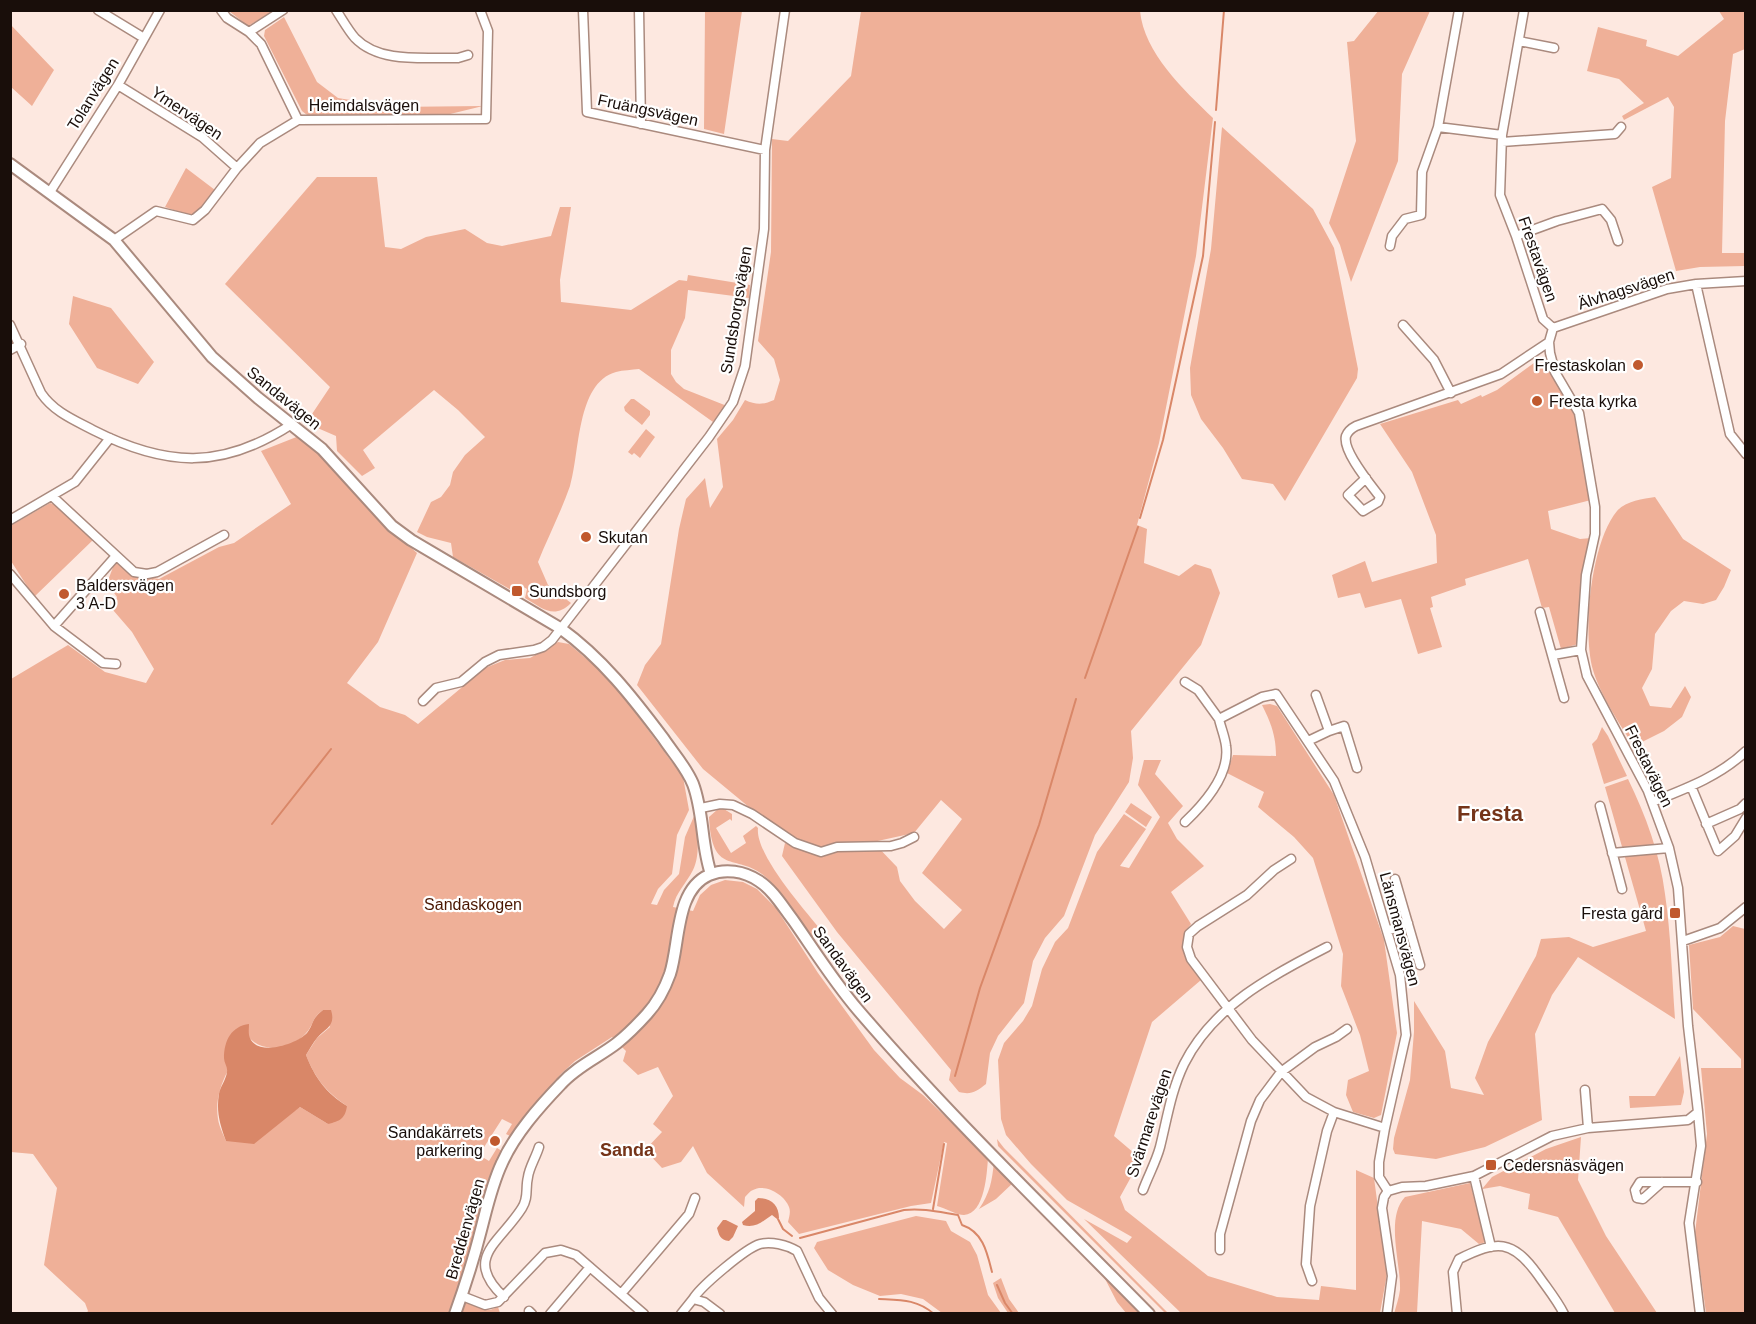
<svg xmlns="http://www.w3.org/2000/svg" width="1756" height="1324" font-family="Helvetica,sans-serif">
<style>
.green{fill:#efb098;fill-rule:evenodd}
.water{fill:#d98768}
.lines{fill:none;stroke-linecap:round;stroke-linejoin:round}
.stream{stroke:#d98768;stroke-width:2}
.minor-casing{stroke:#aa8a7e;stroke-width:11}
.tertiary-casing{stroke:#aa8a7e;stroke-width:14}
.minor{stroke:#fff;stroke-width:8}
.tertiary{stroke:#fff;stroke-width:10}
.poi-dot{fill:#c0592e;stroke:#fff;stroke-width:2}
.labels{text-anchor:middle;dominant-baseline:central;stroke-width:4.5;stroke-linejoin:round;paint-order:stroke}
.street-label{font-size:16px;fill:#190e0a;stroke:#fff}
.poi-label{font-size:16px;fill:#190e0a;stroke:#fff;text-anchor:start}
.park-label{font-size:16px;fill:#4a1702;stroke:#fff}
.neighbourhood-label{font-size:18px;font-weight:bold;fill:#753419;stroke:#fff}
.district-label{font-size:22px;font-weight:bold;fill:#753419;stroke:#fff}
</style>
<rect width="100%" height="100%" fill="#fde8e0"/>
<!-- green -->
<path class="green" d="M 1379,10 L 1430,11 L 1402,74 L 1398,161 L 1351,282 L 1340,245 L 1329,223 L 1356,141 L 1347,42 L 1354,41 Z
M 229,11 L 273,11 L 248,26 Z
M 705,11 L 742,11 L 724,134 L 704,129 Z
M 861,11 L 1140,11 C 1144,53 1184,90 1213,118 L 1196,256 L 1159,443 L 1137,525 L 1147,529 L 1144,563 L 1179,576 L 1195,564 L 1211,569 L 1220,593 L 1201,645 L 1131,731 L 1133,758 L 1129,782 L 1095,835 L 1064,916 L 1045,938 L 1033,961 L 1024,1003 L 998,1036 L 990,1053 L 986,1084 C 976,1092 971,1095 959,1092 L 949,1080 L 951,1070 L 837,932 L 782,856 L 785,843 L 815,853 L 767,822 L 703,769 L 637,685 L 645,665 L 661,644 L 679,529 L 686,499 L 705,478 L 710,508 L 723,487 L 717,439 L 733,420 L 745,400 C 756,405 763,405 774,400 L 780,380 L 774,359 L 758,341 L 771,252 L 772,139 L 788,141 L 851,76 ZM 941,800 L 962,819 L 922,873 L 962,910 L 944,929 L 915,901 L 900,881 L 897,867 L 873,842 L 914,833 Z
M 1719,11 L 1745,11 L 1745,49 L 1733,54 L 1725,121 L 1722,253 L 1745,253 L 1745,266 L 1700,267 L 1676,271 L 1652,187 L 1671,178 L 1674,107 L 1668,97 L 1624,120 L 1622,116 L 1644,103 L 1619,79 L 1587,71 L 1598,27 L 1647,40 L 1646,46 L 1678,56 L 1724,19 Z
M 284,17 L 317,82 L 338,98 L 392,107 L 483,106 L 446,115 L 307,115 L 302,111 L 264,36 L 265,30 Z
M 10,24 L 54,70 L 32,106 L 11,87 Z
M 1222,127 L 1313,209 L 1334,248 L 1358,369 L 1357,378 L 1285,501 L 1273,484 L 1242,479 L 1223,448 L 1201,419 L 1191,395 L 1190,368 L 1211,249 Z
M 186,168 L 215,190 L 193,217 L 165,207 Z
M 317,177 L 377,177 L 385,247 L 401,249 L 426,237 L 465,229 L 487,243 L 502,246 L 551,236 L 560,207 L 571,207 L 560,280 L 561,302 L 631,310 L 679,280 L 687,281 L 688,275 L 750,285 L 749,298 L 688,290 L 685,318 L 671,350 L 671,374 L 676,382 L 684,389 L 727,406 L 713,422 L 639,369 C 632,370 623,370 616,372 C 576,383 580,454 570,486 C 561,512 548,537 538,562 L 548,585 L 571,603 C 554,620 542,608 525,598 L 527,589 L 520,585 L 513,591 L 453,557 L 451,543 L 427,537 L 417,532 L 431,502 L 441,497 L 450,485 L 453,472 L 465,455 L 485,437 L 458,410 L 434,390 L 363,450 L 375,468 L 362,476 L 337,451 L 336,436 L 306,423 L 330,387 L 225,284 Z
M 73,296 L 111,308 L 154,362 L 138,384 L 97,368 L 69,324 Z
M 1542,357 L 1576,416 L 1591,500 L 1548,511 L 1551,529 L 1580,539 L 1591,538 L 1578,644 L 1561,649 L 1549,607 L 1542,608 L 1528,559 L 1465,579 L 1466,585 L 1431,597 L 1433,607 L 1430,608 L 1442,647 L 1418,654 L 1401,599 L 1365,608 L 1360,593 L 1338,598 L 1332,575 L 1365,561 L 1372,582 L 1437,563 L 1436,535 L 1412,472 L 1380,424 L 1458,400 L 1461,404 L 1481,395 L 1482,397 L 1497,390 Z
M 631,399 L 634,399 L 650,411 L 650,415 L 642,425 L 625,411 L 624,407 Z
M 646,429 L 655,437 L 640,458 L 634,453 L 632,455 L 628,452 Z
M 299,436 C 341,472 375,517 417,553 L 378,642 L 347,683 L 380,707 L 405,715 L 418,724 L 485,668 L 505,660 L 530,658 L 558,642 L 569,644 L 596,667 L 623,696 L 683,777 L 689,810 L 677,835 L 672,874 L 658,889 L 651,904 L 657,905 L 664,890 L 679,874 L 685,837 L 695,814 C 697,830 701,854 693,870 C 686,884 676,892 673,907 L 693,911 L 700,895 L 711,885 L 725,880 L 743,882 L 757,889 L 776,908 L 818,973 L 874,1050 L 900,1078 L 923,1095 L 988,1158 C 987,1172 985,1214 964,1215 C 957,1215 945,1208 937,1206 L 947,1143 L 944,1142 L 931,1203 L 911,1206 L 799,1234 L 788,1222 C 789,1217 791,1212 789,1207 C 785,1195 765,1183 753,1190 C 750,1191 748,1194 745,1197 L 744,1207 L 707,1173 L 693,1146 L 681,1162 L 662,1168 L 645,1150 L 662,1132 L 653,1124 L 673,1096 L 658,1067 L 638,1075 L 623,1061 L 626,1051 L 612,1037 L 575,1061 L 561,1074 L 510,1136 L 506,1134 L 512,1124 L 502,1119 L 479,1155 L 489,1161 L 497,1148 L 502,1151 L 493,1173 L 457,1300 L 490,1310 L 498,1307 L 500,1313 L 86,1314 L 88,1311 L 85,1303 L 44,1265 L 57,1188 L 33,1154 L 11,1152 L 11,679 L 68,645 L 105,672 L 146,683 L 154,669 L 132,632 L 113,610 L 117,597 L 107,583 L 115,562 L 132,574 L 159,579 L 219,547 L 234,543 L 291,504 L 261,451 ZM 323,1010 L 330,1027 L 317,1038 L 306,1055 C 315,1078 326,1092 347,1106 L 328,1124 L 300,1107 L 284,1118 L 226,1141 C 223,1134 219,1126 218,1119 C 213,1088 233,1061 249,1037 C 262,1055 295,1048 307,1032 C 315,1022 311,1019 323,1010 Z
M 1655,497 L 1683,539 L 1731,570 L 1724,587 L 1716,600 L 1703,604 L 1684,601 L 1671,611 L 1655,634 L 1652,669 L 1642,688 L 1650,706 L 1671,708 L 1685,686 L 1691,697 L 1682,717 L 1664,731 L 1634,746 C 1621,727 1599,692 1593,670 C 1582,632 1591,542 1617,511 C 1625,501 1643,499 1655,497 Z
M 50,503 L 56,505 L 93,540 L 34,597 L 11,561 L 10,526 Z
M 1270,704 L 1277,706 L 1334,795 L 1384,940 L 1397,1033 L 1381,1115 L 1374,1118 L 1353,1112 L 1346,1095 L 1348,1080 L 1369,1071 L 1360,1035 L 1341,986 L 1343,954 L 1313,858 L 1294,837 L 1258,807 L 1264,792 L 1227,773 L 1233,755 L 1276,756 C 1276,736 1271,723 1262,705 Z
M 1602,727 L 1608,736 L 1627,776 L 1604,784 L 1592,744 L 1597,739 Z
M 1144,760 L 1161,760 L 1155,774 L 1183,806 L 1168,823 L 1177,839 L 1204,866 L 1171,892 L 1191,924 C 1174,944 1189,962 1201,980 L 1152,1022 L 1114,1136 L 1141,1159 L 1120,1197 L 1125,1210 L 1208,1276 L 1277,1297 L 1319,1300 L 1321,1286 L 1356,1290 L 1356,1170 L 1374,1178 L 1387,1274 L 1380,1313 L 1181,1313 L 1084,1219 L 1127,1243 L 1132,1237 L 1067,1200 L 1031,1164 L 1006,1135 L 1001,1119 L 998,1060 L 1004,1043 L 1023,1021 L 1032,1006 L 1042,969 L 1055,942 L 1068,928 L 1097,852 L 1124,814 L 1146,829 L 1120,866 L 1129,868 L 1160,817 L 1138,785 Z
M 1628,779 C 1646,816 1660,854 1665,894 C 1671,935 1672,978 1675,1019 L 1578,957 L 1552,995 L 1535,1034 L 1542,1120 L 1485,1147 L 1436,1159 L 1395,1154 L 1393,1149 L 1394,1138 L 1410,1080 L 1414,1032 L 1414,1001 L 1445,1051 L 1451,1088 L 1484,1095 L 1475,1078 L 1488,1042 L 1536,956 L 1541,939 L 1569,937 L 1593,947 L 1646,931 L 1605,787 Z
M 1131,803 L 1152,817 L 1146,827 L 1125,812 Z
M 718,809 L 724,809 L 732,814 L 732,821 L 730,819 L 716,828 L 731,853 L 746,843 L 743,836 L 756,826 L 758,828 C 755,854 804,909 821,930 L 811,938 C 798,919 785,897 770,881 C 739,849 712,881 709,817 Z
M 1733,926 L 1745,929 L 1745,1313 L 1706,1313 L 1695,1233 L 1707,1134 L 1701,1068 L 1741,1068 L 1741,1059 L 1693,1009 L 1689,945 L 1720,937 Z
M 1680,1056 L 1684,1092 L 1681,1105 L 1630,1108 L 1629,1096 L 1655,1096 Z
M 1581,1137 L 1578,1180 L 1606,1236 L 1657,1313 L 1615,1313 L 1558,1217 L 1528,1209 L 1530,1194 L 1500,1186 L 1482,1189 L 1492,1177 L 1546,1149 Z
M 997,1139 L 1004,1148 L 1168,1313 L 1165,1313 L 998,1146 Z
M 994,1162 L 1014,1182 L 996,1199 L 979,1209 C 990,1193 992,1181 994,1162 Z
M 1470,1183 L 1486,1242 L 1479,1244 L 1461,1229 L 1422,1221 L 1417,1313 L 1394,1314 C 1396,1306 1399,1298 1400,1290 C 1401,1263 1385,1218 1405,1197 Z
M 916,1216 L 946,1221 L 951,1231 L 970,1242 L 977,1255 L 988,1295 L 1001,1313 L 942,1313 L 923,1299 L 901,1294 L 880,1296 L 853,1285 L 828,1270 L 814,1248 L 817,1242 Z
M 1103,1275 L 1139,1313 L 1126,1313 L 1117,1302 Z
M 1001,1278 L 1009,1299 L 1019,1313 L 1008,1313 L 998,1298 L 993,1283 Z"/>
<!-- water -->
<path class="water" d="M 323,1010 L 331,1010 C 336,1026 326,1028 317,1038 C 313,1043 309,1050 306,1055 C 315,1078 326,1093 347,1106 C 345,1119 340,1121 328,1124 L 300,1107 L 254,1144 L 226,1141 C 220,1125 216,1111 219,1094 C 220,1087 226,1080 227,1072 C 228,1067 224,1063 224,1058 C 224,1040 232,1026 249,1024 C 249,1028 248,1034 250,1038 C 258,1057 297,1044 307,1033 C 314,1024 311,1019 323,1010 Z
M 758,1198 C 771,1198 779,1205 779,1218 L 777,1219 L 772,1215 C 763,1221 755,1229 743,1225 L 742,1222 L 755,1211 L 755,1201 Z
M 723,1220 L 726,1220 L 738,1226 L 733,1237 L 729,1241 C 720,1240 719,1235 717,1228 Z"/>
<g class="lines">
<!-- stream -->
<path class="stream" d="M 1216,110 L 1224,10
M 1140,518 L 1163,440 L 1203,256 L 1215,122
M 1085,678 L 1138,527
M 272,824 L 331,749
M 955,1076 L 980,988 L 1039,825 L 1076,699
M 933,1209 L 944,1144
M 778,1219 L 783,1229 L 792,1236
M 800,1238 L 904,1210 C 923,1208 939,1212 958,1215 L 962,1225 C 983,1232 987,1252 992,1272
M 997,1285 L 1005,1303 L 1013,1314
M 879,1299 C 900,1300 917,1299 934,1314"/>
<!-- minor casing -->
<g class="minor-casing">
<path id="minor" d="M 98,10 L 144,38
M 221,10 L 227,18 L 249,32 L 261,44 L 298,120
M 336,10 C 342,19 348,30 355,38 C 380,64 425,57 458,58 L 468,55
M 583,10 L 587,112 L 765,150
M 639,10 L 641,124
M 1524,10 L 1502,135 L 1500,195 L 1516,236 L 1543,319 L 1553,328
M 249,32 L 283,10
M 1519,41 L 1554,48
M 118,85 L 202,137 L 237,168
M 1438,127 L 1502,135
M 1502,142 L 1615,134 L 1621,127
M 50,192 L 118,85 L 160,10
M 1516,236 L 1557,221 L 1602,209 L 1611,220 L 1618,241
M 114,240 L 156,211 L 193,220 L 205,210 L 237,168 L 260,143 L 298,120 L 486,119 L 488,31 L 480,10
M 1390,246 L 1392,236 L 1405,219 L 1421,215 L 1422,172 L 1438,127 L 1459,10
M 1696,284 L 1730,434 L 1746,454
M 10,325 L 41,393 C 54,412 74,420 93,430 C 166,467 222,470 292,424
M 1403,325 L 1434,360 L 1451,393
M 1553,328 L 1667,289 L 1696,284 L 1746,281
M 10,350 L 21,344
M 1366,478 L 1348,495 L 1363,511 L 1378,502 L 1380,497 C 1371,485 1342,451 1346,436 C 1348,431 1352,428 1356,426 L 1501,374 L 1549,342
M 53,497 L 134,572 L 147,574 L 157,572 L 224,535
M 10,520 L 75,482 L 110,438
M 10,574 L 54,626 L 103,663 L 116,664
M 1540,612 L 1564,698
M 54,626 L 116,556
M 1553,655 L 1581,650
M 1185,682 L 1198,690 L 1219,719
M 1316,695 L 1329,731 L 1344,726 L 1357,768
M 423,701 L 436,688 L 461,682 L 485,662 L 499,655 L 534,650 L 543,647 L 552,640 L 709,437 L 733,402 L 745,366 L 764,229 L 765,150 L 785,10
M 1308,741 L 1329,731
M 1691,786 L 1718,851 L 1735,836 L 1746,818
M 1652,802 C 1685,789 1720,776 1746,751
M 1600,806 L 1622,889
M 701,808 L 720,804 L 733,805 L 752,814 L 795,843 L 821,852 L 837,847 L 891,846 L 902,843 L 914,837
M 1185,822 C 1204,804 1230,774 1226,746 C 1225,737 1221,728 1219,719 L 1262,697 L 1276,694 L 1334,781 L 1365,857 L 1400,975 L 1406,1035 L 1385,1128 L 1379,1162 L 1379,1177 L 1388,1191
M 1706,824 L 1740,809 L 1746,803
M 1612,853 L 1669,848
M 1291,859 L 1274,870 L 1247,895 L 1198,926 L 1189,934 L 1187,947 L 1191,959 L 1252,1040 L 1306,1097 L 1334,1112 L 1385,1128
M 1395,879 L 1420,965
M 1387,931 L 1408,923
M 1683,941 L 1720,928 L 1746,907
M 1585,1090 L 1588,1128
M 1698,1112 L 1701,1146 L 1689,1223 L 1700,1314
M 1474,1176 L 1491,1247
M 1662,1182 L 1643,1199 L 1637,1198 L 1635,1190 L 1640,1182 L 1697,1182
M 1143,1190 C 1148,1176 1156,1162 1160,1147 C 1167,1119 1171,1091 1184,1064 C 1213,1006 1272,975 1327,947
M 1220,1250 L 1220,1234 L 1251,1121 L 1260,1100 L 1281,1072 L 1315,1047 L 1336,1037 L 1347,1029
M 1312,1281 L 1306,1264 L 1310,1206 L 1327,1131 L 1334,1112
M 621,1294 L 689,1214 L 695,1198
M 462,1296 L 485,1305 L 498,1302 L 545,1253 L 561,1250 L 576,1255 L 644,1314
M 504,1297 C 462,1258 500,1243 522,1208 C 529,1197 525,1189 528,1177 C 529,1168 536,1157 539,1147
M 693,1299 C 701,1286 746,1248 760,1244 C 771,1241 787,1245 797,1251 L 819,1298 L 832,1314
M 529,1311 L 532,1314
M 550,1314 L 590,1267
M 681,1314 L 693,1299 L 704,1302 L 720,1314
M 1387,1314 L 1392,1276 L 1382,1208 L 1384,1197 L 1388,1191 L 1402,1187 L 1426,1186 L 1474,1176 L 1552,1136 L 1588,1128 L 1688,1120 L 1698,1112 L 1688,1026 L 1678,888 L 1669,848 L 1648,791 L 1587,676 L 1581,650 L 1586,575 L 1595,534 L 1595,507 L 1579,413 L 1555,372 L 1550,353 L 1549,342 L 1553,328
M 1457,1314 L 1453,1272 L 1459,1259 C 1497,1240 1512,1239 1538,1275 C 1547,1288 1557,1300 1564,1314"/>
</g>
<!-- tertiary casing -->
<g class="tertiary-casing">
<path id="tertiary" d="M 10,164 L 114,240 L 212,357 L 258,398 L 322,449 L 392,526 L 411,540 L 560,628 C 602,658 633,698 663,738 C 673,753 686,767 693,784 C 704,813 701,845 711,874
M 455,1314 C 465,1286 474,1258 481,1230 C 487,1207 492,1184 502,1163 C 515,1134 539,1107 561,1084 C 577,1066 599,1057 617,1043 C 627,1035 638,1024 647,1014 C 657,1003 665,988 670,974 C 680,943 675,890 709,875 C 725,868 744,871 759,881 C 773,890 783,907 793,920 C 814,950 834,982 858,1010 C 949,1116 1051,1214 1149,1314"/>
</g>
<!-- minor -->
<use href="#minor" class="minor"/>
<!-- tertiary -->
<use href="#tertiary" class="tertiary"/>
</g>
<!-- markers -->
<g class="poi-dot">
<circle cx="1638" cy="365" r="6"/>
<circle cx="1537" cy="401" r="6"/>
<circle cx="586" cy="537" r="6"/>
<rect x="511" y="585" width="12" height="12" rx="3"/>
<circle cx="64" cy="594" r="6"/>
<rect x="1669" y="907" width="12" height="12" rx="3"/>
<circle cx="495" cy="1141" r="6"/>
<rect x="1485" y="1159" width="12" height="12" rx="3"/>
</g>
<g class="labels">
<!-- street labels -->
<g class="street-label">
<text transform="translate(93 94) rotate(-58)">Tolanvägen</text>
<text x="364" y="105">Heimdalsvägen</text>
<text transform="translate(648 110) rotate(12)">Fruängsvägen</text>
<text transform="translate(187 113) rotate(34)">Ymervägen</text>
<text transform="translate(1538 259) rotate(71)">Frestavägen</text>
<text transform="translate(1626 289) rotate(-18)">Älvhagsvägen</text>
<text transform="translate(736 310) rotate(-81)">Sundsborgsvägen</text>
<text transform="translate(284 398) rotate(39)">Sandavägen</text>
<text transform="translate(1649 766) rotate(64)">Frestavägen</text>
<text transform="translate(1400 929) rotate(75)">Länsmansvägen</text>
<text transform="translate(843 964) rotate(54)">Sandavägen</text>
<text transform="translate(1149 1123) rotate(-72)">Svärmarevägen</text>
<text transform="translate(465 1229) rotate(-74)">Breddenvägen</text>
</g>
<!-- poi labels -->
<g class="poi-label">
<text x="1626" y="365" text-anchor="end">Frestaskolan</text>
<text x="1549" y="401">Fresta kyrka</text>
<text x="598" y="537">Skutan</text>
<text x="76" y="585">Baldersvägen<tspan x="76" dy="18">3 A-D</tspan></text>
<text x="529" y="591">Sundsborg</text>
<text x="1663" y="913" text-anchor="end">Fresta gård</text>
<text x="483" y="1132" text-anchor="end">Sandakärrets<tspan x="483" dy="18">parkering</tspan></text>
<text x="1503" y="1165">Cedersnäsvägen</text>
</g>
<!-- park labels -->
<g class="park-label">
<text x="473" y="904">Sandaskogen</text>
</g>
<!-- neighbourhood labels -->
<g class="neighbourhood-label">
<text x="627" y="1150">Sanda</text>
</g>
<!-- district labels -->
<g class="district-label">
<text x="1490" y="813">Fresta</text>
</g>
</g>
<!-- border -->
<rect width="1756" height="1324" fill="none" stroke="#190e0a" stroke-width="24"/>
</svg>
